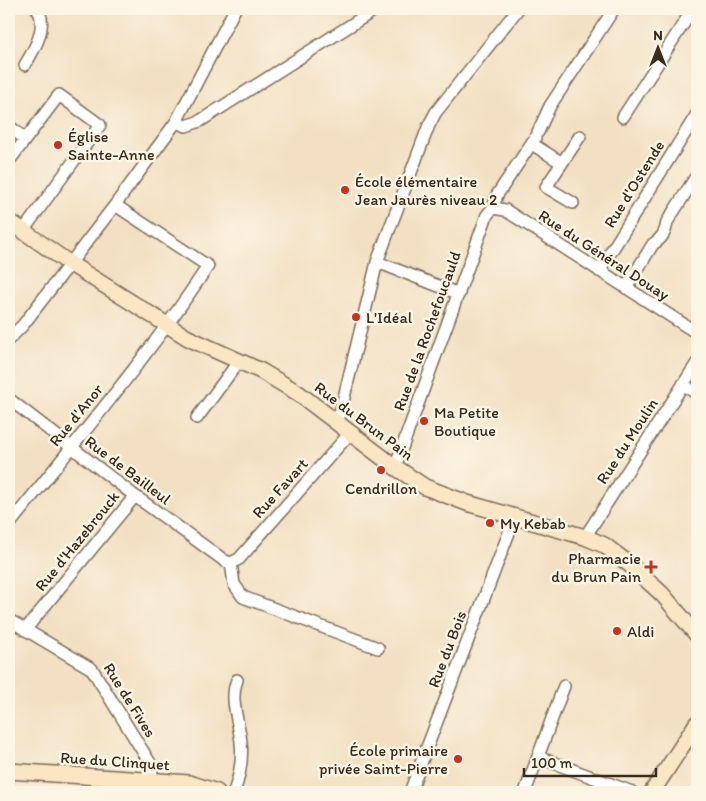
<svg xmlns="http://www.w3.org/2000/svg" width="706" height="801" font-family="Itim,sans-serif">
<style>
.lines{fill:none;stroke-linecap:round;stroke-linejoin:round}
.street-casing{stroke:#7b6a58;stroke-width:14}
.secondary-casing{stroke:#7b6a58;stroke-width:18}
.street{stroke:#fff;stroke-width:11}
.secondary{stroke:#fbe6c4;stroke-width:15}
.poi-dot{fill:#c8321e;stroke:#fcf5e5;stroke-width:2}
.labels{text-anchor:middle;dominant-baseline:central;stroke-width:5;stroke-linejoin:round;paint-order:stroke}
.poi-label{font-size:16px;fill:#3b2a1e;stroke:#fcf5e5;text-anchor:start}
.street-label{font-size:16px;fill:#3b2a1e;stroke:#fcf5e5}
</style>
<rect width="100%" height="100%" fill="#fcf5e5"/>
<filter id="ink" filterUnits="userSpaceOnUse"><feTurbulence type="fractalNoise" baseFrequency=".02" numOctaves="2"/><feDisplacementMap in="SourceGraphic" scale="10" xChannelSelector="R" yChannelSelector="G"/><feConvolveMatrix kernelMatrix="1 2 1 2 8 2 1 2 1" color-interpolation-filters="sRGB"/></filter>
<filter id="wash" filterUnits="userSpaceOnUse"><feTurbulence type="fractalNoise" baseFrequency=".0096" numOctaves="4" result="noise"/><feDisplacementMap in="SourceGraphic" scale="20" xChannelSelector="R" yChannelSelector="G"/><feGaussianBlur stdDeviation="1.12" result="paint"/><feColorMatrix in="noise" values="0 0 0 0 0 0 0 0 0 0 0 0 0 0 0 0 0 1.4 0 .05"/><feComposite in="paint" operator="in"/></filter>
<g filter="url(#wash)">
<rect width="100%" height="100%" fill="#f3e0c3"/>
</g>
<g filter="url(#ink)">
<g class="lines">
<!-- street casing -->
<g class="street-casing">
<path id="street" d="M 25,65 C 34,50 49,25 37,9
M 623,117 L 693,9
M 176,122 L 186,126 L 200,121 L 376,9
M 9,126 L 25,139
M 538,132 L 550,106 L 614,9
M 532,144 L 562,163
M 9,161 L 59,95 L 100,125 L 23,231
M 573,203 L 546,187 L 580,136
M 493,208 L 505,210 L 697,333
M 377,262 L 459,294
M 599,271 L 697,114
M 626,288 L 653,244 C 662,239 666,232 667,222 L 697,175
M 9,339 L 23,325 L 115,205 L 176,122 L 235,9
M 683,384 L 697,394
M 9,399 L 135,496 L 225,561 L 231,563
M 197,418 L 239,361
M 338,422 L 377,262 L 429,125 L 436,112 L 518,9
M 395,467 L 487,215 L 493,208 L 497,195 L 535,138
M 9,525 C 77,440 148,357 208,266 L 115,205
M 585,537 L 697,363
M 231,563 L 234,584 L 243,597 L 378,648
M 231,563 L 239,559 L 351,432
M 9,620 L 92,669 L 150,763 L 152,769 L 151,781
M 25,630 L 135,496
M 538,757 L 632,792
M 125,780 L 140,792
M 234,792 C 240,775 243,760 241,742 C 239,721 229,700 237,680
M 410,792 L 515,517
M 525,792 L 564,686"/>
</g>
<!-- secondary casing -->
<g class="secondary-casing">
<path id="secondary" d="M 9,221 L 69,263 L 188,338 L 261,371 L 298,393 L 395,467 L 425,487 L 467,503 L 585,537 L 604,545 L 629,564 L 662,594 L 697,635
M 9,771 L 189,783 L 217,792
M 652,792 L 697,723"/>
</g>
<!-- street -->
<use href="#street" class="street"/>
<!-- secondary -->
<use href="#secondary" class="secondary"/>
</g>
</g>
<!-- markers -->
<g class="poi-dot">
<circle cx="58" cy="145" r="5"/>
<circle cx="345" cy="190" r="5"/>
<circle cx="356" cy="317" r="5"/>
<circle cx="424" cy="421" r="5"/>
<circle cx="381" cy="470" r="5"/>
<circle cx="490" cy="523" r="5"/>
<path d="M648.5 559.5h5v5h5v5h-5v5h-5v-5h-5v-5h5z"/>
<circle cx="617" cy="631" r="5"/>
<circle cx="458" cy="759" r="5"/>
</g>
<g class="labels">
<!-- poi labels -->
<g class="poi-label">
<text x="68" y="136">Église<tspan x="68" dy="18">Sainte-Anne</tspan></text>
<text x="355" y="181">École élémentaire<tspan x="355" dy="18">Jean Jaurès niveau 2</tspan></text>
<text x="366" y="317">L'Idéal</text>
<text x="434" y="412">Ma Petite<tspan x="434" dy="18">Boutique</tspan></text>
<text x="381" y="488" text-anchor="middle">Cendrillon</text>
<text x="500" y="523">My Kebab</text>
<text x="641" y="558" text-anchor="end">Pharmacie<tspan x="641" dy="18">du Brun Pain</tspan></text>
<text x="627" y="631">Aldi</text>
<text x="448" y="750" text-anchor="end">École primaire<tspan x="448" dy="18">privée Saint-Pierre</tspan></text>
</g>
<!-- street labels -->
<g class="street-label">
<text transform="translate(634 184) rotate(-58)">Rue d'Ostende</text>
<text transform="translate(604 255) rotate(33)">Rue du Général Douay</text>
<text transform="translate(427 331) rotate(-70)">Rue de la Rochefoucauld</text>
<text transform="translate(76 415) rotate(-51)">Rue d'Anor</text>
<text transform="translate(364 421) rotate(37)">Rue du Brun Pain</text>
<text transform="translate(627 441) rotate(-57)">Rue du Moulin</text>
<text transform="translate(128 470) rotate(37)">Rue de Bailleul</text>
<text transform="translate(280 488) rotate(-48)">Rue Favart</text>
<text transform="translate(77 541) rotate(-51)">Rue d'Hazebrouck</text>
<text transform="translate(447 649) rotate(-69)">Rue du Bois</text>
<text transform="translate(130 700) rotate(58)">Rue de Fives</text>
<text transform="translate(115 761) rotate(4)">Rue du Clinquet</text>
</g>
</g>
<!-- margin -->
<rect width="706" height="801" fill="none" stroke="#fcf5e5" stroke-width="30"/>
<!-- north arrow -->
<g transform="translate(658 48)" stroke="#fcf5e5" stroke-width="4" paint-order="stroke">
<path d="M0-4L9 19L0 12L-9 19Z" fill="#3b2a1e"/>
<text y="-8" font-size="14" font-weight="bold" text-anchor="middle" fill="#3b2a1e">N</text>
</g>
<!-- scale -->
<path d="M524 768v8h132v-8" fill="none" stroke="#3b2a1e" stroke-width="2.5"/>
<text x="531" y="768" font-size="15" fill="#3b2a1e" stroke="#fcf5e5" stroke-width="4" paint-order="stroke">100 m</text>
</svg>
